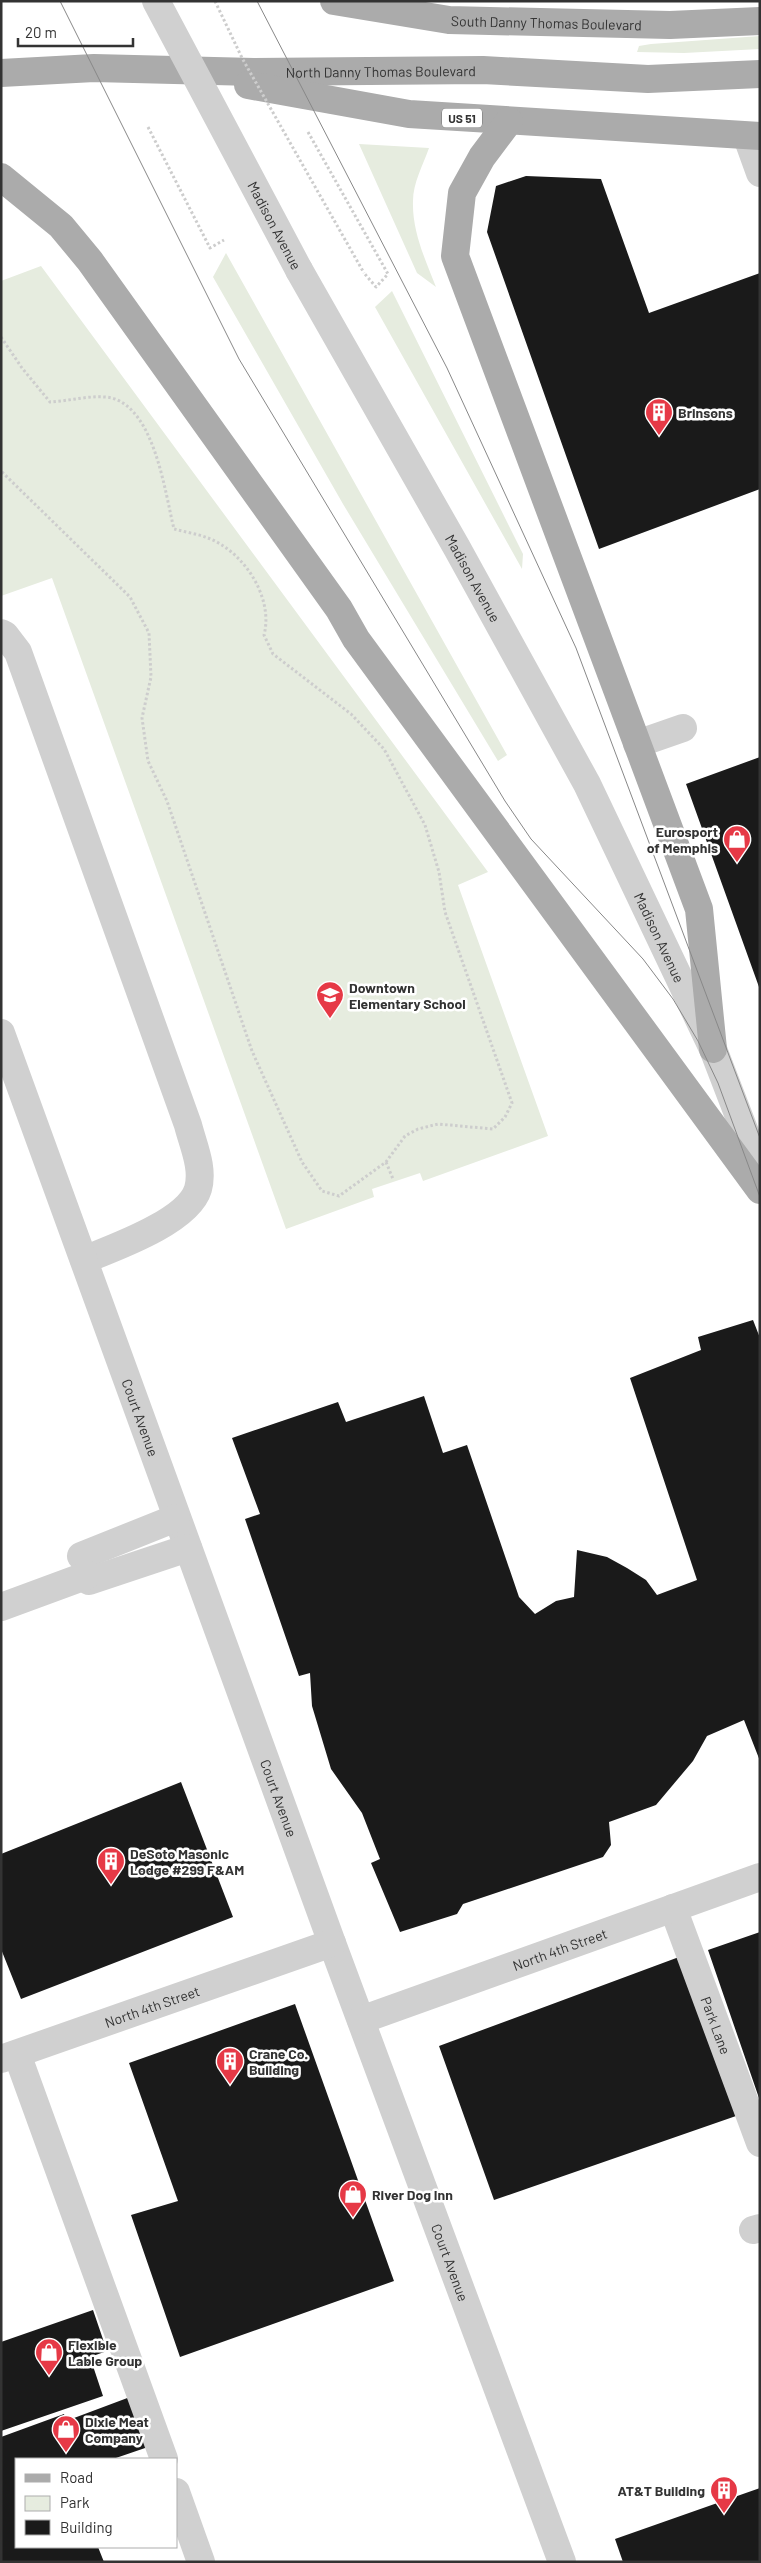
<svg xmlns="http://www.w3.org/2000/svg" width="761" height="2563" font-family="Barlow,sans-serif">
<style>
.green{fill:#e6ecdf}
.building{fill:#1a1a1a}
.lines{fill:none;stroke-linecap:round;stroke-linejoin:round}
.path{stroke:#cdcdcd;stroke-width:3;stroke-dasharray:2.5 2.5;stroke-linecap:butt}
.minor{stroke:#d0d0d0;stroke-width:28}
.major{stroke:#ababab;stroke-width:28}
.tram{stroke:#888;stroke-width:1}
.path-bridge{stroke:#cdcdcd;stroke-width:3;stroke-dasharray:2.5 2.5;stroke-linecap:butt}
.minor-bridge{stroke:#d0d0d0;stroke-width:28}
.labels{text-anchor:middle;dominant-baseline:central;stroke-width:5;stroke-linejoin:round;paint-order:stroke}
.shield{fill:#fff;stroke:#707070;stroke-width:1}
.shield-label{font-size:12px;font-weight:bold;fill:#333}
.street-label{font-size:14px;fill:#333;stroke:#fff}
.poi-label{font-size:14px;font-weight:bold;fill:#333;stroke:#fff;text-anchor:start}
</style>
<rect width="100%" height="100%" fill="#fff"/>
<!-- green -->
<path class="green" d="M 760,36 L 760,49 L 684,53 L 637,52 L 639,46 L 651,44 Z
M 359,144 L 429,148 C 423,165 413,183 413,201 C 412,231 425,259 436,287 L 417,273 Z
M 226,253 L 507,755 L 498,761 L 343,504 L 213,277 Z
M 41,266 L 488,872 L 458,885 L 548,1136 L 423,1181 L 420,1173 L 372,1189 L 374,1197 L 286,1229 L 52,578 L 1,596 L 1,281 Z
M 392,291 L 523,554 L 522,569 L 375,307 Z"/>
<!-- building -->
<path class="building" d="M 526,176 L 601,179 L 649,313 L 760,273 L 760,489 L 599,549 L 487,232 L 496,186 Z
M 760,757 L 760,987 L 759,987 L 686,784 Z
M 753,1320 L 760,1338 L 760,1761 L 744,1720 L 707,1736 L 693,1761 L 656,1805 L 609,1822 L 611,1845 L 603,1857 L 463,1904 L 457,1914 L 400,1932 L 371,1863 L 380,1859 L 362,1813 L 331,1769 L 312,1706 L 310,1673 L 299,1676 L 245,1519 L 260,1514 L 232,1438 L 338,1402 L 346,1422 L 424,1396 L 443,1453 L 467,1445 L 519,1597 L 535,1614 L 556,1601 L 574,1597 L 577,1550 L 607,1557 L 627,1568 L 646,1580 L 657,1595 L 697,1580 L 630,1378 L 701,1350 L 698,1337 Z
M 181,1782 L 233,1917 L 21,1999 L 1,1949 L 1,1854 Z
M 760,1932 L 760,2098 L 759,2098 L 708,1950 Z
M 679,1957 L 736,2116 L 494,2200 L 439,2046 Z
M 295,2004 L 394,2281 L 180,2357 L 131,2215 L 178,2201 L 129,2063 Z
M 93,2310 L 107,2351 L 90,2357 L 103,2396 L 1,2431 L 1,2342 Z
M 130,2397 L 148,2447 L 113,2459 L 16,2459 L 16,2547 L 98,2547 L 104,2562 L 1,2562 L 1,2437 L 64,2414 L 66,2421 Z
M 760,2488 L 760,2562 L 623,2562 L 615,2539 Z"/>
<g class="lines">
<!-- path -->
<path class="path" d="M 148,127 L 210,248 L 224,240
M 308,132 L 388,274 L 376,287 L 364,273
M 1,337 L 22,368 L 50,402 C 70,401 93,394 112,398 C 155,410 165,493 174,529 C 185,532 198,534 208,538 C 243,551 274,597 264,635 L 273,654 L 351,714 L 384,749 L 425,825 L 439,872 L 445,912 L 512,1103 L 505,1117 L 493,1129 L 438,1124 L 418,1129 L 405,1136 L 386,1162 L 339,1196 L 322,1191 L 302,1162 L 252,1051 L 167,801 L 148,761 L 142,718 L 151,677 L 149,633 L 130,597 L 1,471
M 386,1162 L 393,1179"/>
<!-- minor -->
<g class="minor">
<path d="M 747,137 L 760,173"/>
<path id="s1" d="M 299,270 L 457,548 L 587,784 L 713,1049 L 760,1171"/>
<path d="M 1,633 L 5,635 L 18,652 L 188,1125 C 193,1145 204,1168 198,1189 C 188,1222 113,1248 84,1260"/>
<path d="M 637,744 L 683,728"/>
<path id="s2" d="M 1,1033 L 332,1943 L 562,2562"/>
<path d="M 81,1556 L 176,1518"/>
<path d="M 89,1581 L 188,1548"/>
<path d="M 1,1607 L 88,1575"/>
<path id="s3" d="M 673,1908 L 760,2143"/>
<path id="s4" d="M 361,2020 L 760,1877"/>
<path d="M 17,2054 L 164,2459"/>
<path id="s5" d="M 1,2059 L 332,1943"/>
<path d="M 753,2230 L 760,2228"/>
<path d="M 176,2492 L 201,2562"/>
</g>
<!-- major -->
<g class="major">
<path id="s6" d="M 334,1 L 449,20 L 670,25 L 760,21"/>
<path id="s7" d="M 1,73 L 94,68 L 254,72 L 483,70 L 648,79 L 760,74"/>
<path d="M 248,85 L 409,114 L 760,136"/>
<path d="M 509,121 L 482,157 L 462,193 L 455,256 L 699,909 L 713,1049"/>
<path d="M 1,177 L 61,226 L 90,261 L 339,609 L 356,639 L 760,1190"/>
</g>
<!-- tram -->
<path class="tram" d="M 60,1 L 239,359 L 505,801 L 531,839 L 643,959 L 673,999 L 698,1041 L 718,1083 L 760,1197
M 257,1 L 447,368 L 576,648 L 760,1138"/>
<!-- path-bridge -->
<path class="path-bridge" d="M 215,1 L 242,58 L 364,273"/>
<!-- minor-bridge -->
<path class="minor-bridge" id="s8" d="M 156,1 L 299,270"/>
</g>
<!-- icons -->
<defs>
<g id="building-pin" transform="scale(1.4375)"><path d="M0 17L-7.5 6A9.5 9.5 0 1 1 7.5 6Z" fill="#e63946" stroke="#fff"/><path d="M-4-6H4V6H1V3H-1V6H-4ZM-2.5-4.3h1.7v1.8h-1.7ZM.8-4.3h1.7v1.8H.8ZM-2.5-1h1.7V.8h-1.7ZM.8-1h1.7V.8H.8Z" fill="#fff"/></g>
<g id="shop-pin" transform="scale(1.4375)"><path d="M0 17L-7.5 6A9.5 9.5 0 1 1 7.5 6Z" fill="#e63946" stroke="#fff"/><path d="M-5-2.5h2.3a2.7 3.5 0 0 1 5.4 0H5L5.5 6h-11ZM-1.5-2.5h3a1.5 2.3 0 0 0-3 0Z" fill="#fff"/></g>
<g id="school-pin" transform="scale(1.4375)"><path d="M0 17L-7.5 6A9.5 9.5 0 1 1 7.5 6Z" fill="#e63946" stroke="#fff"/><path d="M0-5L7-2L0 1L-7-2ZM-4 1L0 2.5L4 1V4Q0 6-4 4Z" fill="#fff"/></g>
</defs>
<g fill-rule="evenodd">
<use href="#building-pin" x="659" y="412"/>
<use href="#shop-pin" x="737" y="839"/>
<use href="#school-pin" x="330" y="995"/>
<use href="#building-pin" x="111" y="1861"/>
<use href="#building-pin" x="230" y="2061"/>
<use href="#shop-pin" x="353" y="2194"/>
<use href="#shop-pin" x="49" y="2352"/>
<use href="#shop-pin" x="66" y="2429"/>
<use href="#building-pin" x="724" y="2490"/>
</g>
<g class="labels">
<!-- shield labels -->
<rect class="shield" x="442" y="108.5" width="40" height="19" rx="4"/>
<g class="shield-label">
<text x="462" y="118">US 51</text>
</g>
<!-- street labels -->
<g class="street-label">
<text stroke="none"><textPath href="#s6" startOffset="214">South Danny Thomas Boulevard</textPath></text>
<text stroke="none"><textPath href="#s7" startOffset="380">North Danny Thomas Boulevard</textPath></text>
<text stroke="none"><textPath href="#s8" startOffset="254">Madison Avenue</textPath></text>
<text stroke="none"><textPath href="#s1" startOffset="354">Madison Avenue</textPath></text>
<text stroke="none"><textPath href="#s1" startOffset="759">Madison Avenue</textPath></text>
<text stroke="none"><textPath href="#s2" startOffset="409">Court Avenue</textPath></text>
<text stroke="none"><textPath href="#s2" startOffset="814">Court Avenue</textPath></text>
<text stroke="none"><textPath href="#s4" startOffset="211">North 4th Street</textPath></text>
<text stroke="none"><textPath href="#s5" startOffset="160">North 4th Street</textPath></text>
<text stroke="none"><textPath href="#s3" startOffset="125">Park Lane</textPath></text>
<text stroke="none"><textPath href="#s2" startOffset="1309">Court Avenue</textPath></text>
</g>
<!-- poi labels -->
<g class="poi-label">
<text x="678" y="412">Brinsons</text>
<text x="718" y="831" text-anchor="end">Eurosport<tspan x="718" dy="16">of Memphis</tspan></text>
<text x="349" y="987">Downtown<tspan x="349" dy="16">Elementary School</tspan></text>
<text x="130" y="1853">DeSoto Masonic<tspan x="130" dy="16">Lodge #299 F&amp;AM</tspan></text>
<text x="249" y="2053">Crane Co.<tspan x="249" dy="16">Building</tspan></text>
<text x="372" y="2194">River Dog Inn</text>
<text x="68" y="2344">Flexible<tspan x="68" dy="16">Lable Group</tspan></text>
<text x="85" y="2421">Dixie Meat<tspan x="85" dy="16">Company</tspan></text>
<text x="705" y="2490" text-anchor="end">AT&amp;T Building</text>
</g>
</g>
<!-- border -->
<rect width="761" height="2563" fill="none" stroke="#333333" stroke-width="5"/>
<!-- legend -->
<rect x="15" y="2458" width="162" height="90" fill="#ffffff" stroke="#adadad"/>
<rect x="25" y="2474" width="25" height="8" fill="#ababab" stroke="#adadad"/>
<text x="60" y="2483" font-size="15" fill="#333333">Road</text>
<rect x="25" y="2496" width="25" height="15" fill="#e6ecdf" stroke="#adadad"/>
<text x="60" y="2508" font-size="15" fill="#333333">Park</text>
<rect x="25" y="2520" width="25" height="15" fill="#1a1a1a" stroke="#adadad"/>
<text x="60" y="2533" font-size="15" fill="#333333">Building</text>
<!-- scale -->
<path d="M18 38v8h115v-8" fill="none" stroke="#333333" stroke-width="2.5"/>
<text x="25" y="38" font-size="15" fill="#333333" stroke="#ffffff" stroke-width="4" paint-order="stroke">20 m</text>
</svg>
